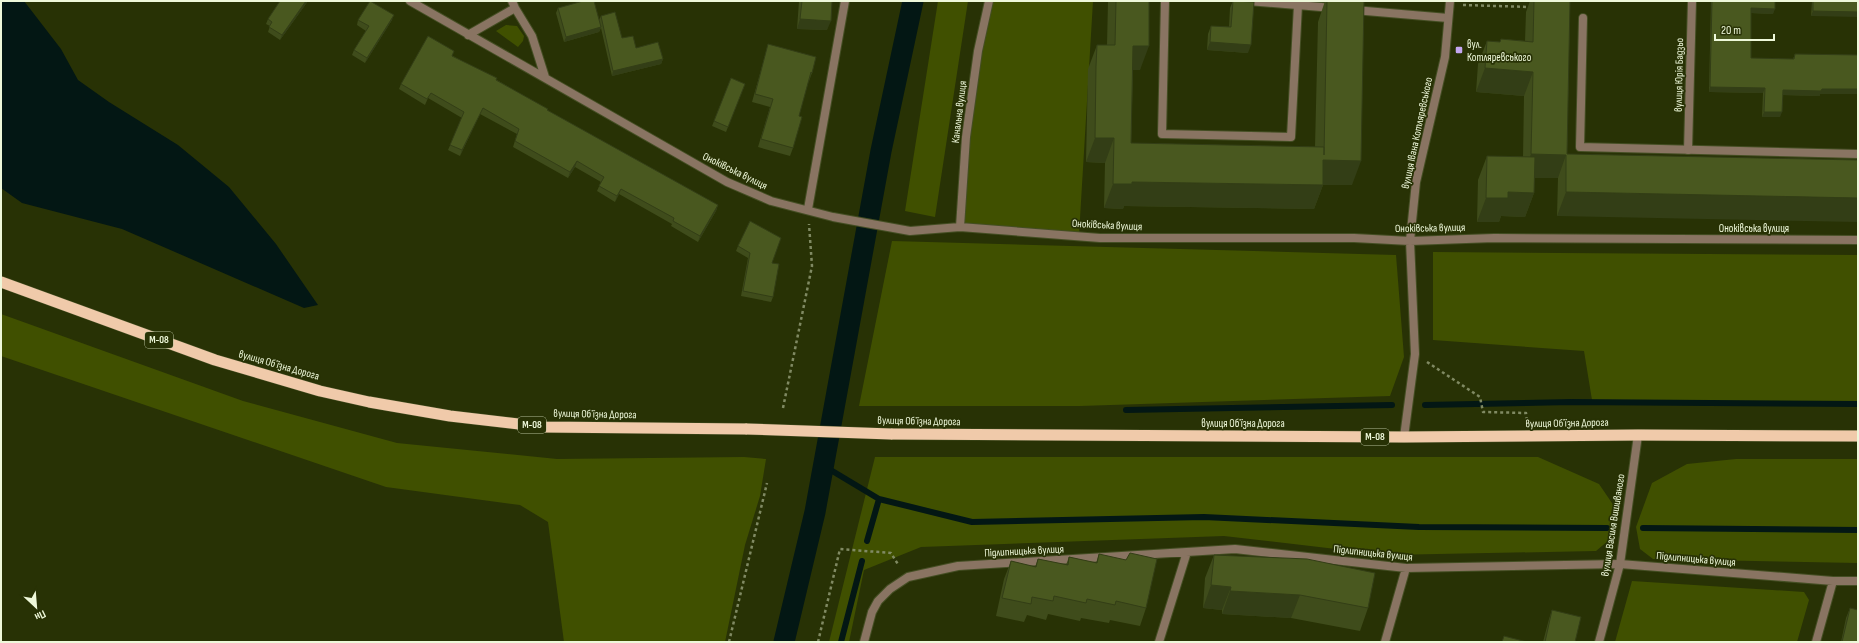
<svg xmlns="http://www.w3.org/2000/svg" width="1859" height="643" font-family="'Sofia Sans Condensed',sans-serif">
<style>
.green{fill:#405000}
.water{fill:#031714}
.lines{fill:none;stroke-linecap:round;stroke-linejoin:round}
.stream{stroke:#031714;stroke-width:6}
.canal{stroke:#031714;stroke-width:21}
.service-casing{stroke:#444e23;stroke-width:10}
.minor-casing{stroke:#444e23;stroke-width:10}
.tertiary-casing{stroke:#444e23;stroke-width:10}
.trunk-casing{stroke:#444e23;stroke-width:12}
.path{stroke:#808a63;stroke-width:2.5;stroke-dasharray:3 3;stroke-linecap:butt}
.service{stroke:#897462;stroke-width:8}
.minor{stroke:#897462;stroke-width:8}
.tertiary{stroke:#897462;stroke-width:8}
.trunk{stroke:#f0caaa;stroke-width:11}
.trunk-bridge-casing{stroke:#444e23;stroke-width:12;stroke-linecap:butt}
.trunk-bridge{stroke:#f0caaa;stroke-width:11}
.wall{fill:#3f4c1b}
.shaded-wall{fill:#333e16}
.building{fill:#49581f;stroke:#333e16}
.poi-dot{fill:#c4a7f1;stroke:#283205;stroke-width:1.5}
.labels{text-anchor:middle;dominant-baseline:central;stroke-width:3.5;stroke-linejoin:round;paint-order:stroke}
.shield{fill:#283205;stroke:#b3bd9a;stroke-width:1}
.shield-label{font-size:10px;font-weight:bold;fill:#eef8da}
.poi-label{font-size:11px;fill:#eef8da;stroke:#283205;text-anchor:start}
.street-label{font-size:11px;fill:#eef8da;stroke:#283205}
</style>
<rect width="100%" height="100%" fill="#283205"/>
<!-- green -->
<path class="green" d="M 938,1 L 968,1 L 935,217 L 905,211 Z
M 989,1 L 1093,1 L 1079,235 L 960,227 L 966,137 Z
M 506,25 L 517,26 L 524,36 L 523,41 L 518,47 L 496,31 Z
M 892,241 L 1396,255 L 1404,357 L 1390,396 L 1080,406 L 859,406 Z
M 1433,252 L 1858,255 L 1858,403 L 1592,400 L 1584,351 L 1433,340 Z
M 1,314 L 243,401 L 397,443 L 557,459 L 744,457 L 766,459 L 760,496 L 745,545 L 725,642 L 564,642 L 548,522 L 520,505 L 386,487 L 1,356 Z
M 875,457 L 1538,457 L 1599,484 L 1614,506 L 1615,535 L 1596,551 L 1387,555 L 1224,536 L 921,547 L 864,570 L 849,642 L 829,642 Z
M 1736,459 L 1858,459 L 1858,563 L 1653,559 L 1640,549 L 1636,527 L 1652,483 L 1687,464 Z
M 1632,581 L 1804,592 L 1809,600 L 1797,642 L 1615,642 Z"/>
<!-- water -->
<path class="water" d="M 1,1 L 24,1 L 61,49 L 78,80 L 109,102 L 178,145 L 229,187 L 276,244 L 318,305 L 304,308 L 122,229 L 22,203 L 1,188 Z"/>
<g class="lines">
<!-- stream -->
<path class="stream" d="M 1425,405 L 1571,402 L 1858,404
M 1126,410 L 1392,405
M 824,466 L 879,499 L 972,522 L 1204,517 L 1419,527 L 1607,528
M 1643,528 L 1858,530
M 867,541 L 879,499
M 841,642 L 862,561"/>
<!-- canal -->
<path class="canal" d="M 784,642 L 815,512 L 881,151 L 913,1"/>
<!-- service casing -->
<g class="service-casing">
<path id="service" d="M 1165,1 L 1162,134 L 1291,137 L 1298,5
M 1248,1 L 1333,8
M 1354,10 L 1448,18
M 1583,18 L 1580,147 L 1858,154"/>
</g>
<!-- minor casing -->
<g class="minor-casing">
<path id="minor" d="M 410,1 L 727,182 L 771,201 L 833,217 L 910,231 L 960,227 L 1100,238 L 1354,238 L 1410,241 L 1494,238 L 1858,240
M 512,1 L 515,8 L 532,36 L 545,77
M 468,35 L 515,8
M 1688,150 L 1692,1
M 808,209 L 845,1
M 960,227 L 966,137 L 978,51 L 989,1
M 1404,437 L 1415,354 L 1410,241 L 1416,182 L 1445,57 L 1450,1
M 864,642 L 872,612 L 878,601 L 890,589 L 908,577 L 958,566 L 1235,549 L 1406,568 L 1620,564 L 1833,581 L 1858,581
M 1159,642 L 1187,552
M 1385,642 L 1406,568
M 1816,642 L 1833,581"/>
</g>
<!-- tertiary casing -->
<g class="tertiary-casing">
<path id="tertiary" d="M 1599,642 L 1620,564 L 1638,435"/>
</g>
<!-- trunk casing -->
<g class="trunk-casing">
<path id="trunk" d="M 1,282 L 215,360 L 320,391 L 369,402 L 450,416 L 544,427 L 747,429
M 891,434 L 1404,437 L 1638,435 L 1858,436"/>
</g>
<!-- path -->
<path class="path" d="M 1463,5 L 1530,7
M 1427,362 L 1480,397 L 1483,412 L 1526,413 L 1527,421
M 783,408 L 812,266 L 809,224
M 729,642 L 767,483
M 818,642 L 840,549 L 891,553 L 899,566"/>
<!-- service -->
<use href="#service" class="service"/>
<!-- minor -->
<use href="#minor" class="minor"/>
<!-- tertiary -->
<use href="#tertiary" class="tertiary"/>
<!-- trunk -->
<use href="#trunk" class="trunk"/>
<!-- trunk-bridge casing -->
<g class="trunk-bridge-casing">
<path id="trunk-bridge" d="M 747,429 L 891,434"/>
</g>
<!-- trunk-bridge -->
<use href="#trunk-bridge" class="trunk-bridge"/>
</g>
<!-- wall -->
<path class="wall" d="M 280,1 L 308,1 L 280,40 L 268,32 L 270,26 L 266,24 L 268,19 Z
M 799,1 L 832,1 L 827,30 L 797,29 Z
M 1108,1 L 1149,1 L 1140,70 L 1133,70 L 1131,143 L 1315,147 L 1318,22 L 1325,1 L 1364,1 L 1352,185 L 1323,185 L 1314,209 L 1124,206 L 1123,209 L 1104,208 L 1105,163 L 1086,162 L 1088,69 L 1097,45 L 1107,45 Z
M 1233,1 L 1248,53 L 1207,50 L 1208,34 L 1211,26 L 1229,27 L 1230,8 Z
M 1530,1 L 1570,1 L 1567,154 L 1858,160 L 1557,216 L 1558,178 L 1534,178 L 1534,193 L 1525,217 L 1501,216 L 1499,222 L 1477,222 L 1478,180 L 1487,156 L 1523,157 L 1524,96 L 1476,92 L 1478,64 L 1487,41 L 1500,42 L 1501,39 L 1525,41 L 1526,12 Z
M 1711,1 L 1775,1 L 1773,14 L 1751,13 L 1751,58 L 1793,59 L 1795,54 L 1858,94 L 1820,94 L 1820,96 L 1783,95 L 1780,117 L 1762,117 L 1763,93 L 1709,92 Z
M 1812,1 L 1858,1 L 1811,16 Z
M 558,8 L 599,20 L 601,16 L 622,38 L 636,48 L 663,59 L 661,64 L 612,76 L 601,28 L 599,32 L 564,42 L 556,13 Z
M 358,20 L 392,20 L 365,63 L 352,55 L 354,50 L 366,31 L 357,25 Z
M 768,44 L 812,73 L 809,81 L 808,80 L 799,116 L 793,148 L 790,156 L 758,147 L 770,107 L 752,102 L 766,52 Z
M 453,56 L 497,80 L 547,110 L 718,205 L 716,211 L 698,242 L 671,226 L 672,224 L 619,194 L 615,202 L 597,191 L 601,182 L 575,167 L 568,178 L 513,147 L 517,134 L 480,114 L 460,156 L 448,150 L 462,118 L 428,98 L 425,105 L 399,89 L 401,84 Z
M 731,78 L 745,84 L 726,132 L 712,126 Z
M 738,246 L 772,263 L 773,297 L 771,302 L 741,296 L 748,258 L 736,251 Z
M 1099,554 L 1146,608 L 1140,626 L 1110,620 L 1109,623 L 1081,618 L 1080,621 L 1048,614 L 1046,620 L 1027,615 L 1024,622 L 996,616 L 1004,579 L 1011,561 L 1035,567 L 1038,559 L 1066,565 L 1069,557 L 1096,563 Z
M 1214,555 L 1368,608 L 1360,631 L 1291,618 L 1222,614 L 1222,610 L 1203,608 L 1205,578 Z
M 1850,608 L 1858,642 L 1841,642 L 1846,618 Z
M 1552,610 L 1575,642 L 1543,642 L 1549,619 Z"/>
<!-- shaded-wall -->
<path class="shaded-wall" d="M 306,1 L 308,1 L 280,40 L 282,35 Z
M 1648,1 L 1672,1 L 1672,2 L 1648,2 Z
M 1751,8 L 1775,9 L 1773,14 L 1750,13 Z
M 1813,11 L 1858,12 L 1858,17 L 1811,16 Z
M 394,15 L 392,20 L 365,63 L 367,58 Z
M 800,19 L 831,21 L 827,30 L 797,29 Z
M 601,27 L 599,32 L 564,42 L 566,37 Z
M 1210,42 L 1251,45 L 1248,53 L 1207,50 Z
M 1133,46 L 1149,46 L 1140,70 L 1124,70 Z
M 663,59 L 661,64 L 612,76 L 613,71 Z
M 1485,68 L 1533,72 L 1524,96 L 1476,92 Z
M 1710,87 L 1765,88 L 1763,93 L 1709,92 Z
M 1822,89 L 1858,89 L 1858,94 L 1820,94 L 1820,96 L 1781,95 L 1783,90 Z
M 483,108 L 480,114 L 460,156 L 462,150 Z
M 1764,112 L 1782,112 L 1780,117 L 1762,117 Z
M 1095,138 L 1114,138 L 1105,163 L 1086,162 Z
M 1531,154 L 1566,155 L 1558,178 L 1522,178 Z
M 1323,160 L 1361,161 L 1352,185 L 1315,185 Z
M 577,161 L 575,167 L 568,178 L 570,172 Z
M 1132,182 L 1323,185 L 1314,209 L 1124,206 L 1123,209 L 1104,208 L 1113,184 Z
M 621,189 L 619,194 L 615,202 L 617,196 Z
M 1508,192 L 1534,193 L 1525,217 L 1501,216 L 1499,222 L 1477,222 L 1486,198 Z
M 1566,192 L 1858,198 L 1858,222 L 1557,216 Z
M 718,205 L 716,211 L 698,242 L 700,236 Z
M 1211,585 L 1231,587 L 1222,610 L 1203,608 Z
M 1230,591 L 1300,595 L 1291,618 L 1222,614 Z"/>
<!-- building -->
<path class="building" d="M 280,1 L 306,1 L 282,35 L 269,27 L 272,22 L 268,19 Z
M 370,1 L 394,15 L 367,58 L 354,50 L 369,26 L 358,20 Z
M 583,1 L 594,1 L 601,27 L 566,37 L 558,8 Z
M 802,1 L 832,1 L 831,21 L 800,19 Z
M 1116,1 L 1149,1 L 1149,46 L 1133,46 L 1131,143 L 1324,147 L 1324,155 L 1327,1 L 1364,1 L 1361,161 L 1323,160 L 1323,185 L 1132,182 L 1132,184 L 1113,184 L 1114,138 L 1095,138 L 1096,66 L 1097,45 L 1115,45 Z
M 1233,1 L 1254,2 L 1251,45 L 1210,42 L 1211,26 L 1231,27 Z
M 1534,1 L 1570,1 L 1567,154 L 1858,160 L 1858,198 L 1566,192 L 1566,155 L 1531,154 L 1533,72 L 1485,68 L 1487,41 L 1500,42 L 1501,39 L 1533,42 Z
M 1712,1 L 1775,1 L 1775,9 L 1751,8 L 1751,58 L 1794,59 L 1795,54 L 1858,55 L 1858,89 L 1822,89 L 1821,91 L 1783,90 L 1782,112 L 1764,112 L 1765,88 L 1710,87 Z
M 1813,1 L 1858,1 L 1858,12 L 1813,11 Z
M 615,12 L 622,38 L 633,36 L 636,48 L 658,42 L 663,59 L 613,71 L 601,16 Z
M 428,36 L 454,51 L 452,56 L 497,78 L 496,80 L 548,109 L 547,110 L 718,205 L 700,236 L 673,221 L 674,218 L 621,189 L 617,196 L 599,186 L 604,177 L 577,161 L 570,172 L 515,141 L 519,129 L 483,108 L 462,150 L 450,145 L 464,112 L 431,93 L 427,99 L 401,84 Z
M 768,44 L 816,57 L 812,73 L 811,72 L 799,116 L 802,117 L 793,148 L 761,139 L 773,99 L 755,94 Z
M 731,78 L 745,84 L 728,127 L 714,121 Z
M 1487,156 L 1535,157 L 1534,193 L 1508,192 L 1508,198 L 1486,198 Z
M 750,221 L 781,238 L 772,263 L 779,264 L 773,297 L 743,291 L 750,253 L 738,246 Z
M 1130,553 L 1157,559 L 1146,608 L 1116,601 L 1115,605 L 1087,599 L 1086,603 L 1054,596 L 1053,601 L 1032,597 L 1031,604 L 1002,598 L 1011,561 L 1036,567 L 1038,559 L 1068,565 L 1069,557 L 1097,563 L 1099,554 L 1126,560 Z
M 1214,555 L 1307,559 L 1375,573 L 1368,608 L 1300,595 L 1230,591 L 1231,587 L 1211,585 Z
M 1850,608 L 1858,610 L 1858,642 L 1842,642 Z
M 1552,610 L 1581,617 L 1575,642 L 1545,642 Z
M 1504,636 L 1527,642 L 1502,642 Z"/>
<!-- markers -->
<rect class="poi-dot" x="1455" y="46" width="8" height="8" rx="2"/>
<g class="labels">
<!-- shield labels -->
<g class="shield">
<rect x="145" y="332" width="28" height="16" rx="3"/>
<rect x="518" y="417" width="28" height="16" rx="3"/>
<rect x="1361" y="429" width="28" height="16" rx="3"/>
</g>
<g class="shield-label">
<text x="159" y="340">М-08</text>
<text x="532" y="425">М-08</text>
<text x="1375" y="437">М-08</text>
</g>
<!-- poi labels -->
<g class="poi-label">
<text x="1467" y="44">вул.<tspan x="1467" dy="13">Котляревського</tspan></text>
</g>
<!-- street labels -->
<g class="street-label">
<text transform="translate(1679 75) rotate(-89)">вулиця Юрія Бадзьо</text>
<text transform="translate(959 112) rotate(-83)">Канальна вулиця</text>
<text transform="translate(1417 133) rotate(-78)">вулиця Івана Котляревського</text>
<text transform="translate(735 171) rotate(26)">Оноківська вулиця</text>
<text transform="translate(1107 225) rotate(3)">Оноківська вулиця</text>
<text transform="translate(1430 228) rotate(-1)">Оноківська вулиця</text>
<text x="1754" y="228">Оноківська вулиця</text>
<text transform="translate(279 365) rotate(16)">вулиця Обʼїзна Дорога</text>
<text transform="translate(595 414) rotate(1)">вулиця Обʼїзна Дорога</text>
<text transform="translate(919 421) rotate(1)">вулиця Обʼїзна Дорога</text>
<text x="1243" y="423">вулиця Обʼїзна Дорога</text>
<text transform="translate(1567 423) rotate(-1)">вулиця Обʼїзна Дорога</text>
<text transform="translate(1613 525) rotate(-81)">вулиця Василя Вишиваного</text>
<text transform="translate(1024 551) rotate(-3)">Підлипницька вулиця</text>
<text transform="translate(1373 553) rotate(6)">Підлипницька вулиця</text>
<text transform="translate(1696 559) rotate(5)">Підлипницька вулиця</text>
</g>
</g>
<!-- border -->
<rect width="1859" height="643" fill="none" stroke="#eef8da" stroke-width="4"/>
<!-- north arrow -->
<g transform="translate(36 607) rotate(154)" stroke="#283205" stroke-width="3" paint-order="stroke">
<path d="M0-3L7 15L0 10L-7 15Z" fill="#eef8da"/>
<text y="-6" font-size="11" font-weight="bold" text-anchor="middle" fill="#eef8da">Пн</text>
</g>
<!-- scale -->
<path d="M1715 34v6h59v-6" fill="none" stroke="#eef8da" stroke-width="2"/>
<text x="1721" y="34" font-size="12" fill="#eef8da" stroke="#283205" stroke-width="3" paint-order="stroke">20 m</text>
</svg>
